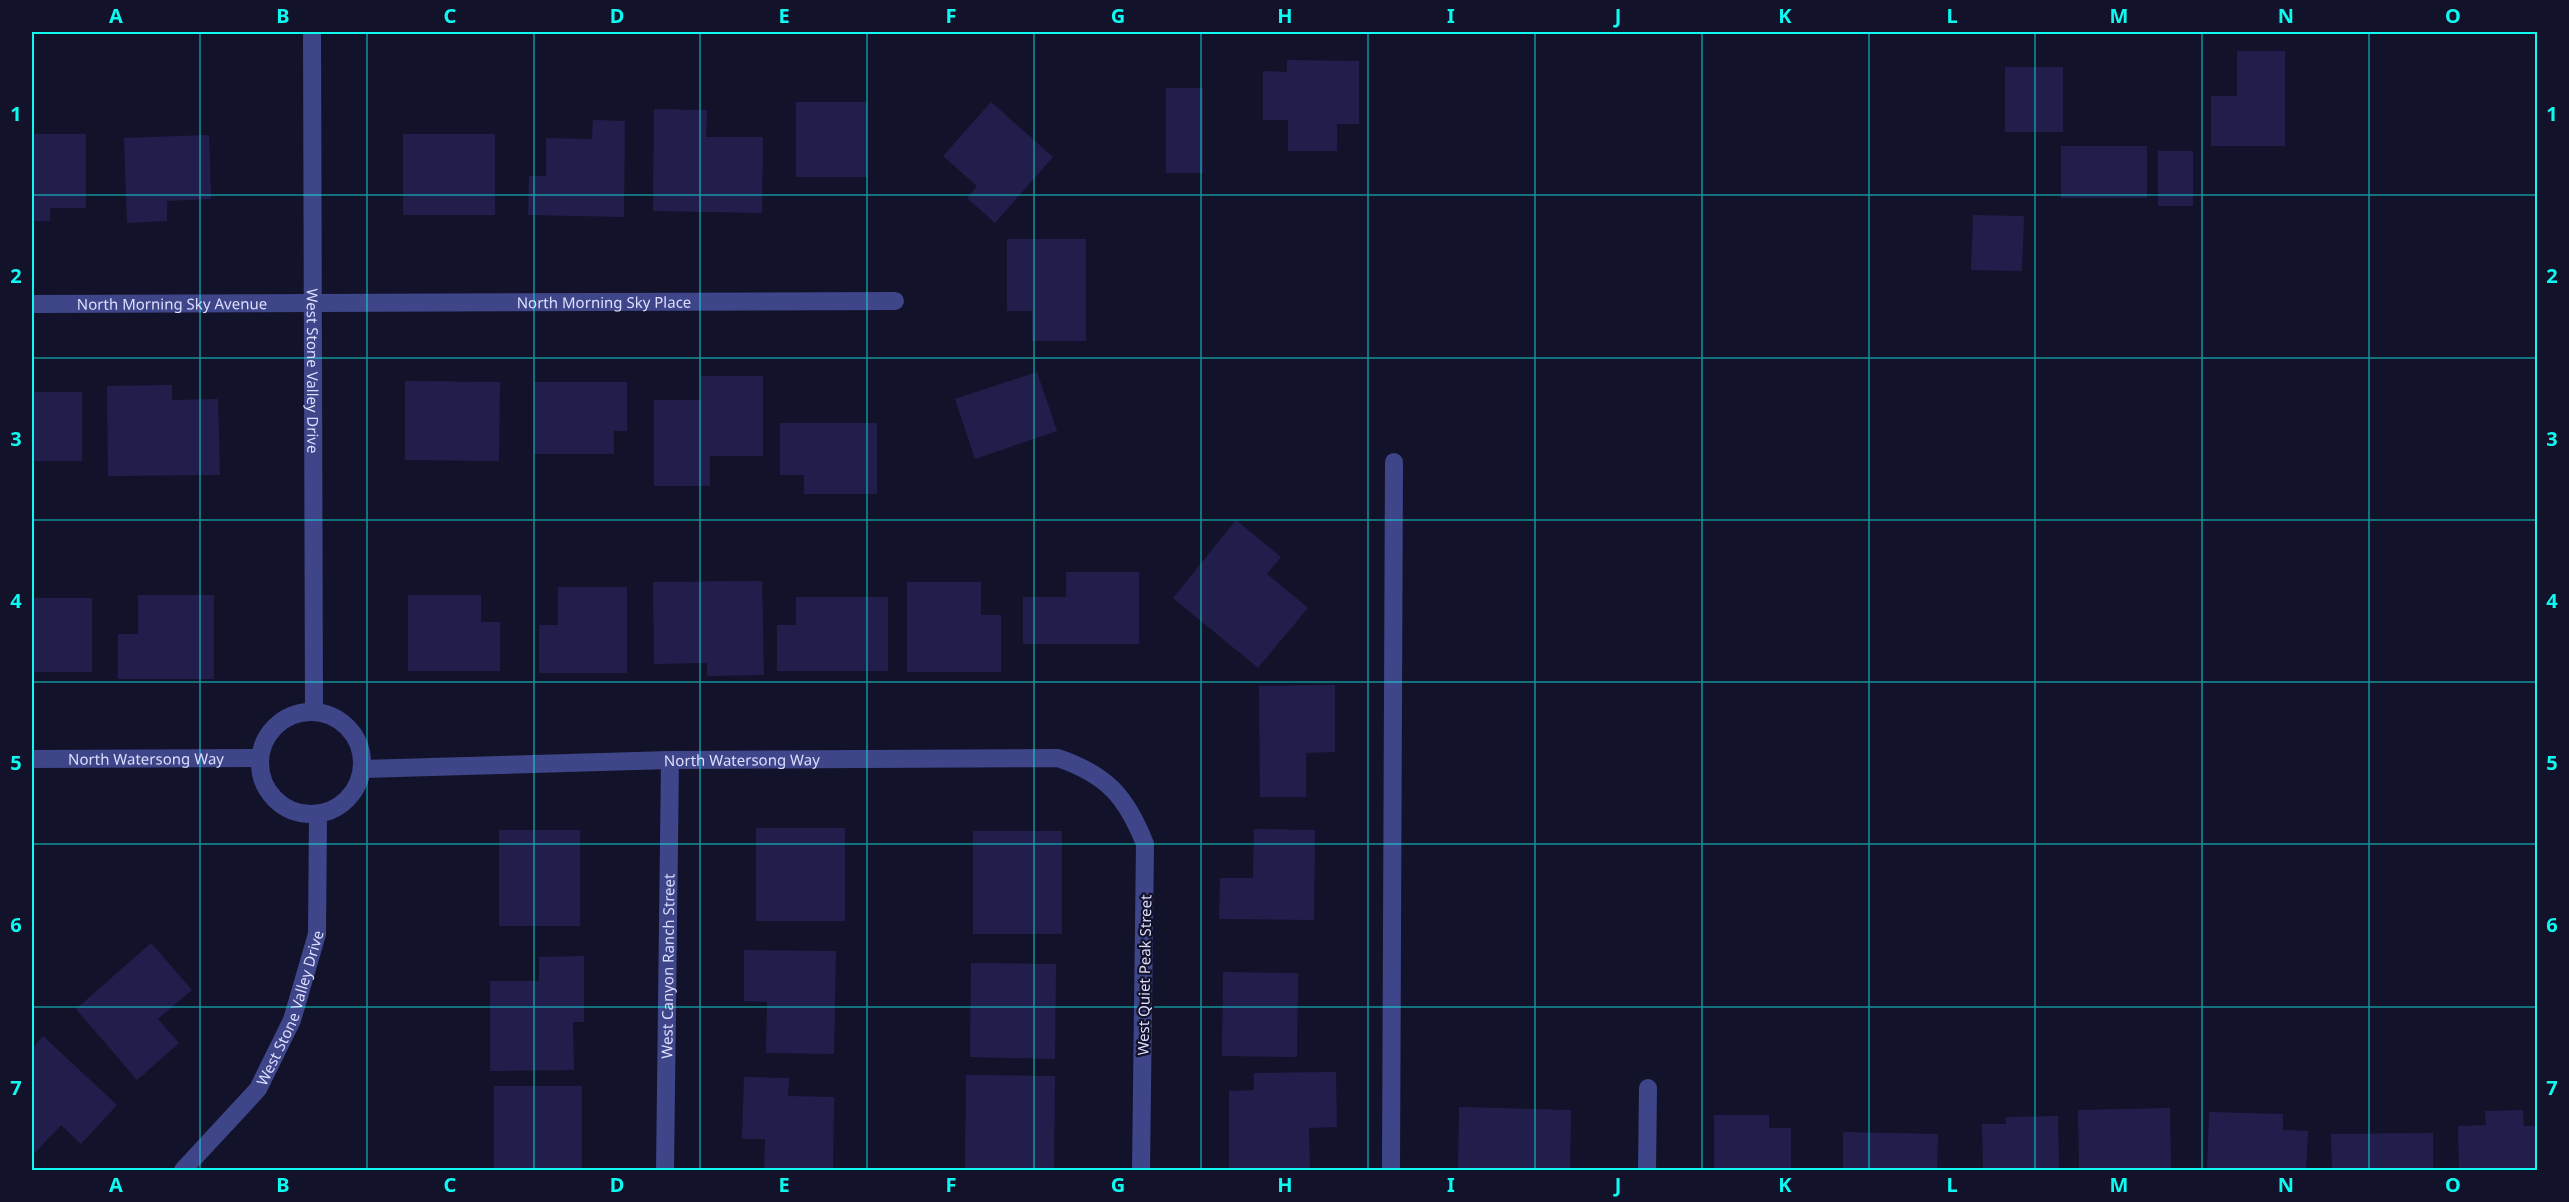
<svg xmlns="http://www.w3.org/2000/svg" width="2569" height="1202" font-family="'Noto Sans',sans-serif">
<style>
.building{fill:#211e4c}
.lines{fill:none;stroke-linecap:round;stroke-linejoin:round}
.minor{stroke:#3e4689;stroke-width:18}
.grid{fill:none;stroke:#0efaf1;stroke-width:1.5;stroke-opacity:0.55}
.labels{text-anchor:middle;dominant-baseline:central;stroke-width:4.5;stroke-linejoin:round;paint-order:stroke}
.street-label{font-size:15px;fill:#dddefe;stroke:#13122b}
.neatline{fill:none;stroke:#0efaf1;stroke-width:2}
.grid-label{font-size:20px;text-anchor:middle;font-weight:bold;fill:#0efaf1}
</style>
<rect width="100%" height="100%" fill="#13122b"/>
<!-- building -->
<path class="building" d="M 2237,51 L 2285,51 L 2285,146 L 2211,146 L 2211,96 L 2237,96 Z
M 1287,60 L 1359,61 L 1359,124 L 1337,124 L 1337,151 L 1288,151 L 1288,120 L 1263,120 L 1263,71 L 1287,72 Z
M 2005,67 L 2063,67 L 2063,132 L 2005,132 Z
M 1166,88 L 1203,88 L 1203,173 L 1166,173 Z
M 796,102 L 867,102 L 867,177 L 796,177 Z
M 991,102 L 1053,157 L 995,223 L 967,198 L 977,186 L 943,156 Z
M 654,109 L 707,110 L 706,137 L 763,137 L 762,213 L 653,211 Z
M 593,120 L 625,121 L 624,217 L 528,215 L 529,176 L 546,176 L 546,138 L 592,139 Z
M 32,134 L 86,134 L 86,208 L 50,208 L 50,221 L 32,221 Z
M 403,134 L 495,134 L 495,215 L 403,215 Z
M 209,135 L 211,199 L 167,201 L 167,221 L 127,223 L 124,138 Z
M 2061,146 L 2147,146 L 2147,198 L 2061,198 Z
M 2158,151 L 2193,151 L 2193,206 L 2158,206 Z
M 1973,215 L 2024,216 L 2022,271 L 1971,270 Z
M 1007,239 L 1086,239 L 1086,341 L 1032,341 L 1032,311 L 1007,311 Z
M 1037,372 L 1057,431 L 975,459 L 955,399 Z
M 701,376 L 763,376 L 763,456 L 710,456 L 710,486 L 654,486 L 654,400 L 701,400 Z
M 405,381 L 500,382 L 499,461 L 405,460 Z
M 534,382 L 627,382 L 627,431 L 614,431 L 614,454 L 534,454 Z
M 172,385 L 172,400 L 218,399 L 220,475 L 108,476 L 107,386 Z
M 32,392 L 82,392 L 82,461 L 32,461 Z
M 780,423 L 877,423 L 877,494 L 804,494 L 804,475 L 780,475 Z
M 1236,520 L 1281,557 L 1267,574 L 1308,608 L 1258,668 L 1173,598 Z
M 1066,572 L 1139,572 L 1139,644 L 1023,644 L 1023,597 L 1066,597 Z
M 762,581 L 764,675 L 707,676 L 707,663 L 654,664 L 653,582 Z
M 907,582 L 981,582 L 981,615 L 1001,615 L 1001,672 L 907,672 Z
M 558,587 L 627,587 L 627,673 L 539,673 L 539,625 L 558,625 Z
M 138,595 L 214,595 L 214,679 L 118,679 L 118,634 L 138,634 Z
M 408,595 L 481,595 L 481,622 L 500,622 L 500,671 L 408,671 Z
M 796,597 L 888,597 L 888,671 L 777,671 L 777,625 L 796,625 Z
M 32,598 L 92,598 L 92,672 L 32,672 Z
M 1335,685 L 1335,752 L 1306,753 L 1306,797 L 1260,797 L 1259,686 Z
M 756,828 L 845,828 L 845,921 L 756,921 Z
M 1254,829 L 1315,830 L 1314,920 L 1219,919 L 1220,878 L 1253,878 Z
M 499,830 L 580,830 L 580,926 L 499,926 Z
M 973,831 L 1062,831 L 1062,934 L 973,934 Z
M 151,943 L 192,990 L 158,1019 L 179,1043 L 137,1080 L 76,1009 Z
M 744,950 L 836,951 L 834,1054 L 766,1053 L 767,1002 L 744,1001 Z
M 584,956 L 584,1022 L 573,1022 L 574,1070 L 490,1071 L 490,981 L 539,981 L 539,957 Z
M 971,963 L 1056,964 L 1055,1059 L 970,1057 Z
M 1223,972 L 1298,973 L 1297,1057 L 1222,1056 Z
M 43,1036 L 117,1105 L 81,1144 L 61,1125 L 32,1156 L 32,1049 Z
M 1336,1072 L 1337,1127 L 1309,1128 L 1310,1170 L 1229,1170 L 1229,1091 L 1254,1090 L 1254,1073 Z
M 966,1075 L 1055,1076 L 1054,1170 L 965,1170 Z
M 744,1077 L 789,1078 L 788,1096 L 834,1097 L 833,1170 L 764,1170 L 765,1139 L 742,1139 Z
M 494,1086 L 582,1086 L 582,1170 L 494,1170 Z
M 1459,1107 L 1571,1110 L 1570,1169 L 1458,1170 Z
M 2170,1108 L 2171,1170 L 2079,1170 L 2078,1110 Z
M 2523,1110 L 2524,1126 L 2538,1126 L 2538,1170 L 2459,1170 L 2458,1126 L 2486,1125 L 2485,1111 Z
M 2209,1112 L 2283,1114 L 2283,1130 L 2308,1131 L 2306,1170 L 2207,1170 Z
M 1714,1115 L 1769,1115 L 1769,1128 L 1791,1128 L 1791,1170 L 1714,1170 Z
M 2058,1116 L 2059,1170 L 1983,1170 L 1982,1124 L 2006,1124 L 2006,1117 Z
M 1843,1132 L 1938,1134 L 1937,1170 L 1843,1170 Z
M 2433,1133 L 2433,1170 L 2332,1170 L 2331,1134 Z"/>
<g class="lines">
<!-- minor -->
<g class="minor">
<path id="s1" d="M 312,32 L 314,712"/>
<path id="s2" d="M 32,304 L 895,301"/>
<circle cx="311" cy="763" r="51"/>
<path id="s3" d="M 32,759 L 260,758"/>
<path id="s4" d="M 362,769 L 670,760 L 1058,758 C 1107,775 1126,796 1145,844 L 1141,1170"/>
<path id="s5" d="M 183,1170 L 258,1089 L 292,1020 L 317,934 L 318,814"/>
<path id="s6" d="M 665,1170 L 670,760"/>
<path d="M 1391,1170 L 1394,462"/>
<path d="M 1647,1170 L 1648,1088"/>
</g>
</g>
<!-- grid -->
<path class="grid" d="M 200,32 L 200,1170M 367,32 L 367,1170M 534,32 L 534,1170M 700,32 L 700,1170M 867,32 L 867,1170M 1034,32 L 1034,1170M 1201,32 L 1201,1170M 1368,32 L 1368,1170M 1535,32 L 1535,1170M 1702,32 L 1702,1170M 1869,32 L 1869,1170M 2035,32 L 2035,1170M 2202,32 L 2202,1170M 2369,32 L 2369,1170M 32,195 L 2538,195M 32,358 L 2538,358M 32,520 L 2538,520M 32,682 L 2538,682M 32,844 L 2538,844M 32,1007 L 2538,1007"/>
<g class="labels">
<!-- street labels -->
<g class="street-label">
<text stroke="none"><textPath href="#s2" startOffset="572">North Morning Sky Place</textPath></text>
<text stroke="none"><textPath href="#s2" startOffset="140">North Morning Sky Avenue</textPath></text>
<text stroke="none"><textPath href="#s1" startOffset="339">West Stone Valley Drive</textPath></text>
<text stroke="none"><textPath href="#s3" startOffset="114">North Watersong Way</textPath></text>
<text stroke="none"><textPath href="#s4" startOffset="380">North Watersong Way</textPath></text>
<text stroke="none"><textPath href="#s6" startOffset="204">West Canyon Ranch Street</textPath></text>
<text transform="translate(1144 975) rotate(-89)">West Quiet Peak Street</text>
<text stroke="none"><textPath href="#s5" startOffset="198">West Stone Valley Drive</textPath></text>
</g>
</g>
<!-- border -->
<rect width="2569" height="1202" fill="none" stroke="#13122b" stroke-width="66"/>
<rect x="33" y="33" width="2503" height="1136" class="neatline"/>
<g class="grid-label">
<text x="116" y="23">A</text>
<text x="283" y="23">B</text>
<text x="450" y="23">C</text>
<text x="617" y="23">D</text>
<text x="784" y="23">E</text>
<text x="951" y="23">F</text>
<text x="1118" y="23">G</text>
<text x="1285" y="23">H</text>
<text x="1451" y="23">I</text>
<text x="1618" y="23">J</text>
<text x="1785" y="23">K</text>
<text x="1952" y="23">L</text>
<text x="2119" y="23">M</text>
<text x="2286" y="23">N</text>
<text x="2453" y="23">O</text>
<text x="16" y="121">1</text>
<text x="2552" y="121">1</text>
<text x="16" y="283">2</text>
<text x="2552" y="283">2</text>
<text x="16" y="446">3</text>
<text x="2552" y="446">3</text>
<text x="16" y="608">4</text>
<text x="2552" y="608">4</text>
<text x="16" y="770">5</text>
<text x="2552" y="770">5</text>
<text x="16" y="932">6</text>
<text x="2552" y="932">6</text>
<text x="16" y="1095">7</text>
<text x="2552" y="1095">7</text>
<text x="116" y="1192">A</text>
<text x="283" y="1192">B</text>
<text x="450" y="1192">C</text>
<text x="617" y="1192">D</text>
<text x="784" y="1192">E</text>
<text x="951" y="1192">F</text>
<text x="1118" y="1192">G</text>
<text x="1285" y="1192">H</text>
<text x="1451" y="1192">I</text>
<text x="1618" y="1192">J</text>
<text x="1785" y="1192">K</text>
<text x="1952" y="1192">L</text>
<text x="2119" y="1192">M</text>
<text x="2286" y="1192">N</text>
<text x="2453" y="1192">O</text>
</g>
</svg>
